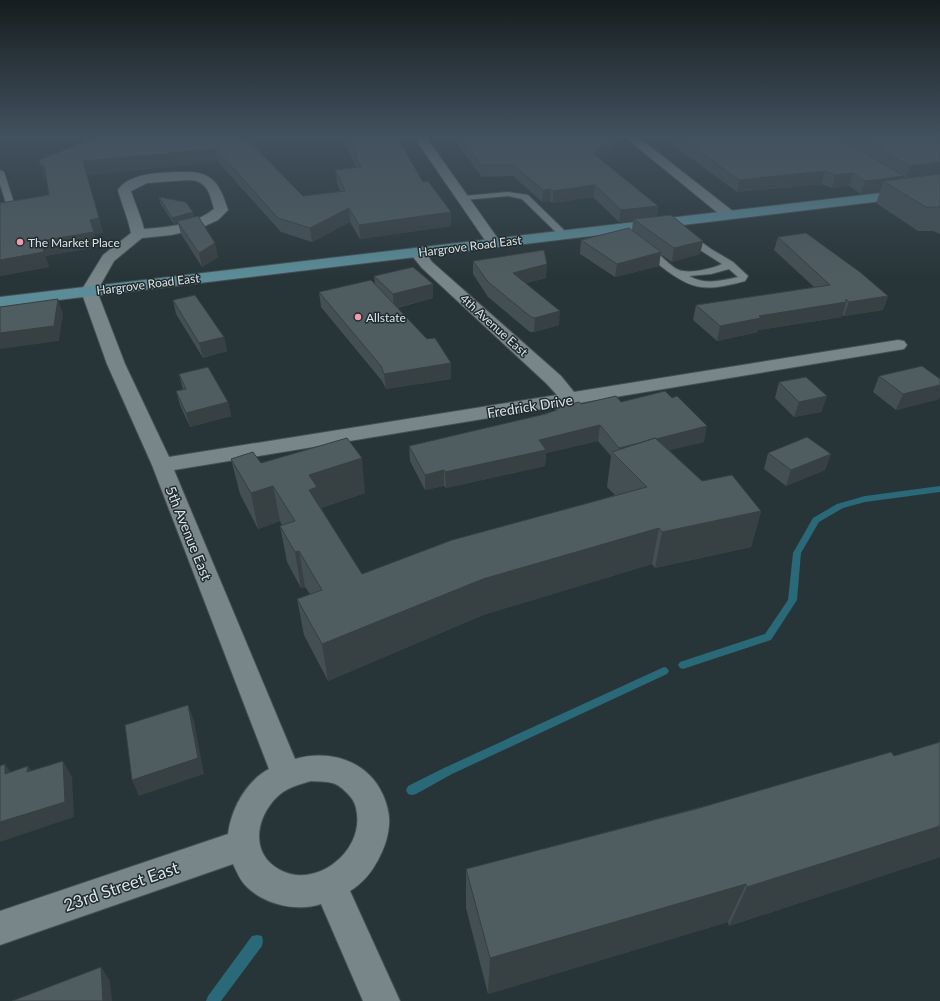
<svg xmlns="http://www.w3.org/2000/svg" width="940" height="1001" font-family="Lato,sans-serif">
  <rect width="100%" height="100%" fill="#283538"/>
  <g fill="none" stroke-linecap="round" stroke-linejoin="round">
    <path fill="#296978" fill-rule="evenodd" d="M 940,486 L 940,492 L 865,502 L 843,508 L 819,522 L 801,553 L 797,600 L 771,640 L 683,669 L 680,668 L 678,665 L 680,662 L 765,634 L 788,600 L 793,553 L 813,518 L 837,504 L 865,496 Z
      M 664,667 L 667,668 L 669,671 L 667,674 L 452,774 L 416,794 L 412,795 L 408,794 L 406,790 L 408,786 L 444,768 Z
      M 257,935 L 262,936 L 263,941 L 262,946 L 221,1001 L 206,1001 L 208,996 L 252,936 Z"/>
    <g stroke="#465053" stroke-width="2">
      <path id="lane" d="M 0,170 L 4,172 L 14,203 L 9,210 L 0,213 L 0,207 L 6,203 L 0,184 Z
        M 508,192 L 528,195 L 567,233 L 568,235 L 567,237 L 561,237 L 522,199 L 508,196 L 464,200 L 460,198 L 464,196 Z
        M 686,231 L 711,249 L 733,262 L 748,276 L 745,281 C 707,291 694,292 662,267 C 655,261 646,256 640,249 L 642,247 C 653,244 668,266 679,270 C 689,274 712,269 722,264 L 697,248 L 682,234 ZM 729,269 L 738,277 C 720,281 705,285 689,276 L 711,274 Z"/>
    </g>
    <g stroke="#465053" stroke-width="2">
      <path id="street" d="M 414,137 L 426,137 L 501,243 L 499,246 L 494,247 L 489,246 Z
        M 625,137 L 638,137 L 734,212 L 736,215 L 734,218 L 724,218 Z
        M 190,172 C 215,173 221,188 228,210 L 218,220 L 198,229 L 171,235 L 142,238 L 114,261 L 97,291 L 125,364 L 169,457 L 557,395 L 547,384 L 422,268 L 409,252 L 411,249 C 422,246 426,254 432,262 L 561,376 L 574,392 L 898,340 L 904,341 L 907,345 L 904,349 L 898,350 L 579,403 L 571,406 L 567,405 L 174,470 L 295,759 C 330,749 368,761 383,795 C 387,804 390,816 389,825 C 388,838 384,849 378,860 C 371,873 363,883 350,891 L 400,1001 L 363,1001 L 321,904 C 298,912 266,905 248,888 C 240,881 237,872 233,864 L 0,945 L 0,911 L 228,834 C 231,809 246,781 269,769 L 152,465 L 107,364 L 81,291 L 103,255 L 131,233 C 128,218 122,205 118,190 C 130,171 170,172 190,172 ZM 188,180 C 207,180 210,193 214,209 C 194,225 169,227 144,229 C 141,216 135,204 131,191 L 147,183 ZM 311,781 C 318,782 326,781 332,783 C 338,784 343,789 347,793 C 354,800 356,805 357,814 C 362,853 315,889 280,870 C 247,853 257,811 283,792 C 292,786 301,784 311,781 Z"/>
    </g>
    <g stroke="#465053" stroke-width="2">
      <path id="secondary" d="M 940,186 L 940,194 L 0,307 L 0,297 Z"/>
    </g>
    <use href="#lane" fill="#78868a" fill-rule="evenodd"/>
    <use href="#street" fill="#78868a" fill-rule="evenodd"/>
    <use href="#secondary" fill="#5b8c97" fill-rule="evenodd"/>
  </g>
  <path fill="#444f53" d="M 342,137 L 397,137 L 423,182 L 451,212 L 451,226 L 360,239 L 350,222 L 312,242 L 281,232 L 218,162 L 87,175 L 103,233 L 94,234 L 98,247 L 45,256 L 49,267 L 0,276 L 0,203 L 49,195 L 47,179 L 44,179 L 40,165 L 260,145 L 261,154 L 303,196 L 340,191 L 337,183 L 335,170 L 356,167 Z
    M 452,137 L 608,137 L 613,154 L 602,155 L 599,158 L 658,206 L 657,217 L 703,241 L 700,254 L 672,262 L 660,254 L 659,266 L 615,277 L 580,254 L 581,240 L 632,230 L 633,221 L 619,222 L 593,197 L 553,203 L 550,201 L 542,202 L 513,176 L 482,177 Z
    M 662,137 L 940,137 L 939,174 L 940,175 L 940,234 L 933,231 L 918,231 L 876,203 L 880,192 L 861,194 L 849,186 L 832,188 L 822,184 L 737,192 Z
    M 159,197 L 193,212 L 194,217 L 218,257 L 202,267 L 181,234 L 178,223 L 174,224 L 160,203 Z
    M 778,237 L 888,296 L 883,310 L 844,316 L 842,315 L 842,317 L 758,330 L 758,332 L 717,341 L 693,320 L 696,305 L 814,287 L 774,250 Z
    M 473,261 L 546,278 L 526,283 L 559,325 L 534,332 L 530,332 L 488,297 L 473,274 Z
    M 374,276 L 433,298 L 397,308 L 427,339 L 451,363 L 451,379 L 386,389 L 382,381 L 321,307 L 319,292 L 375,285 Z
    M 173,300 L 224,337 L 227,351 L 203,358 L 176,314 Z
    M 179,374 L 228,402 L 231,416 L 190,427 L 180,405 L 176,391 L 183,390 Z
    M 879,376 L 939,399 L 896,410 L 873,392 Z
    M 779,382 L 827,396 L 821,412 L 794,417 L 775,398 Z
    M 621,402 L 704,442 L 669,450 L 702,481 L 761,511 L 751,547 L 655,568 L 652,564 L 483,615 L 328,681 L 304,635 L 297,599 L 310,594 L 305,587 L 301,588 L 287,562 L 280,526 L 282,525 L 280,521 L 258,529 L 240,494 L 231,459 L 261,463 L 365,493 L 321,508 L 362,574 L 615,495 L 607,487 L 611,456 L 598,441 L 546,453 L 545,466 L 446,488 L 444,486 L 425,490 L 410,461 L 409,446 L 545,414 L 555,411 L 555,408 L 581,404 Z
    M 768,453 L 831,454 L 825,470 L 786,486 L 764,469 Z
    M 940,742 L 940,857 L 729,926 L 728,922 L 488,994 L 466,908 L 466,869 L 894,756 Z"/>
  <path fill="#374043" d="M 614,142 L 613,154 L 602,155 L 593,165 L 594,154 L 603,144 Z
    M 253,145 L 260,145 L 262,158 Z
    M 216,149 L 218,162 L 87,175 L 103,233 L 94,234 L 98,247 L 45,256 L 49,267 L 0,276 L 0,260 L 40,241 L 83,161 Z
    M 940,162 L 940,174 L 906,178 L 910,166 Z
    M 40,165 L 44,165 L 49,178 L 44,179 Z
    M 825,171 L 822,184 L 737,192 L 739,180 Z
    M 853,173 L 849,186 L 832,188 L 835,175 Z
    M 904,176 L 900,189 L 883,181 L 880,192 L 861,194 L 865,181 Z
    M 595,185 L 593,197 L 553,203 L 553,191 Z
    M 551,189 L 550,201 L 542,202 L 543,190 Z
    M 658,206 L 657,218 L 633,219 L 633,221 L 619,222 L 621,210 Z
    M 349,208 L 350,222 L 312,242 L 310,228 Z
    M 193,212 L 194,219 L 177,221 L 178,223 L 174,224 L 172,218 Z
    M 451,212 L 451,226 L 360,239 L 359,225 Z
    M 703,241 L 700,254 L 672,262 L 674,248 Z
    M 215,243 L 218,257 L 202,267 L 199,253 Z
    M 661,252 L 659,266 L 615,277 L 617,264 Z
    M 547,264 L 546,278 L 513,287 L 513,273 Z
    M 433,284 L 433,298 L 394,308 L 393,294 Z
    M 888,296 L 883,310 L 844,316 L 849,302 Z
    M 58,299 L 63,314 L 59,341 L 0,349 L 0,333 Z
    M 846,302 L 842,317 L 758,330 L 758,332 L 717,341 L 720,326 L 759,316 Z
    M 560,311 L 559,325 L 534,332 L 535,318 Z
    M 224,337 L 227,351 L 203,358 L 199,343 Z
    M 451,363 L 451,379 L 386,389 L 384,374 Z
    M 940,385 L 940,397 L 939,399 L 896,410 L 903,394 Z
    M 827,396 L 821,412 L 794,417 L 799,402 Z
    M 228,402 L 231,416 L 190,427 L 186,413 Z
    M 600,425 L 598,441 L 546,453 L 545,466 L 446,488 L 445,472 L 539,440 Z
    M 707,426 L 704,442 L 622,462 L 618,458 L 619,448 Z
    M 831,454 L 825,470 L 786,486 L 791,470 Z
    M 362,458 L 365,493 L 320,508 L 309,490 L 309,475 Z
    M 444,470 L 444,486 L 425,490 L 425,475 Z
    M 273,486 L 280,521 L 258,529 L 251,493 Z
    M 761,511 L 751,547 L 655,568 L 662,532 Z
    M 659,528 L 652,564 L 483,615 L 328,681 L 322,644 L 483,579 Z
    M 299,551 L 305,587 L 301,588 L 295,552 Z
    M 188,705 L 194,721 L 204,774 L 139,796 L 132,780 Z
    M 63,761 L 72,777 L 74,817 L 0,842 L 0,822 Z
    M 5,764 L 16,780 L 5,774 Z
    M 28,766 L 38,782 L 27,772 Z
    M 940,826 L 940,857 L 729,926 L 747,887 Z
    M 746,884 L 728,922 L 488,994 L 490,958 Z
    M 101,967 L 110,981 L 112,1001 L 103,1001 Z"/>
  <path fill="#4f5c60" stroke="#374043" d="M 97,137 L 239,137 L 260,145 L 253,145 L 303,196 L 345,191 L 335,170 L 361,167 L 347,137 L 397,137 L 423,182 L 428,181 L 451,212 L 359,225 L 349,208 L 310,228 L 278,218 L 216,149 L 83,161 L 99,218 L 90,220 L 94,232 L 40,241 L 44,252 L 0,260 L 0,203 L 49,195 L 44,165 L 40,165 L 39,160 Z
    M 460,137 L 608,137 L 614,142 L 603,144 L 594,154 L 658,206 L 621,210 L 595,185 L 553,191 L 551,189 L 543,190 L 513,165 L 482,165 Z
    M 680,137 L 837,137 L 904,176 L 865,181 L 853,173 L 835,175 L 825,171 L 739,180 Z
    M 859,137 L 940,137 L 940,162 L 910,166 Z
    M 939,174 L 940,175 L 940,207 L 926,207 L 883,181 Z
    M 159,197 L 186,202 L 193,212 L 172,218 Z
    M 671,215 L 703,241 L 674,248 L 633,219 Z
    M 198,216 L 215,243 L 199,253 L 177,221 Z
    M 629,228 L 661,252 L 617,264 L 581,240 Z
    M 806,233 L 860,272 L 888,296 L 849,302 L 846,299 L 846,302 L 759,316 L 761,318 L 720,326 L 696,305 L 830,285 L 778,237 Z
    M 544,250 L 547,264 L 513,273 L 560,311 L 535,318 L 531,317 L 488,282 L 473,261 Z
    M 413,267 L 433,284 L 393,294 L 374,276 Z
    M 371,280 L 427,339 L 435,338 L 451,363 L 384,374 L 381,366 L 319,292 Z
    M 195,295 L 224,337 L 199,343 L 173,300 Z
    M 58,299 L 54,326 L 0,333 L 0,307 Z
    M 922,366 L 940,379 L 940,385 L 903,394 L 879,376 Z
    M 208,367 L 228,402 L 186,413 L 176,391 L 186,389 L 179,374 Z
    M 806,377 L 827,396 L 799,402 L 779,382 Z
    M 665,391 L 672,398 L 677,396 L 707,426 L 656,439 L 655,438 L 643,442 L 619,448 L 600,425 L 539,440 L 546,450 L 445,472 L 444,470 L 425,475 L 409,446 L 545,414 L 557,410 L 555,408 L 579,402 L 581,404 L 616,396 L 621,402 Z
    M 807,437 L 831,454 L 791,470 L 768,453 Z
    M 347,438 L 362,458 L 309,475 L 317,487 L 309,490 L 362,574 L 452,540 L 647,487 L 612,452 L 655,438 L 702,481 L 732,475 L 761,511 L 662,532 L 659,528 L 483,579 L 322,644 L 297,599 L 322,590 L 299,551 L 295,552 L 280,526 L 295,521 L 273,486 L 251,493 L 231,459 L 253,452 L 261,463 Z
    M 188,705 L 198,758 L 132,780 L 125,725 Z
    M 940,742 L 940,826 L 747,887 L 746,884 L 490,958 L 466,869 L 696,809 L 891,752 L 894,756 Z
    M 63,761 L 65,802 L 0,822 L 0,766 L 5,764 L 5,774 L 28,766 L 27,772 Z
    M 101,967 L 103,1001 L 12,1001 Z"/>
  <linearGradient id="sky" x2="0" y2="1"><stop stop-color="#161d1f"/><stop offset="0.49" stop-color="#42515e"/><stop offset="1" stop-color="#42515e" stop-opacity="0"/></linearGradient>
  <rect width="940" height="277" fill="url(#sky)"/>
  <g fill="#f29aac" stroke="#1f2b2e" stroke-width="1.5">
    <circle cx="20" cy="242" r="4"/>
    <circle cx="358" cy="317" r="4"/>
  </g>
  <g text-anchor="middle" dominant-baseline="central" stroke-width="3" stroke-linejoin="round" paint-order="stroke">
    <g font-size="12" fill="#dde4e6" stroke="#1f2b2e" text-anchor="start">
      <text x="28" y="242">The Market Place</text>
      <text x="366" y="317">Allstate</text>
    </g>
    <g font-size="12" fill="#dde4e6" stroke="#1f2b2e">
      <text transform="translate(470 246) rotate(-7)">Hargrove Road East</text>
      <text transform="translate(148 284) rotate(-7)">Hargrove Road East</text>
      <text transform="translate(494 325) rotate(42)">4th Avenue East</text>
    </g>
    <g font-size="14" fill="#dde4e6" stroke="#1f2b2e">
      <text transform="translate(530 406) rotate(-9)">Fredrick Drive</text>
      <text transform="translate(189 533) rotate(68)">5th Avenue East</text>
    </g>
    <g font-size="17" fill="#dde4e6" stroke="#1f2b2e">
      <text transform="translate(121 886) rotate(-19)">23rd Street East</text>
    </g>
  </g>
</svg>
